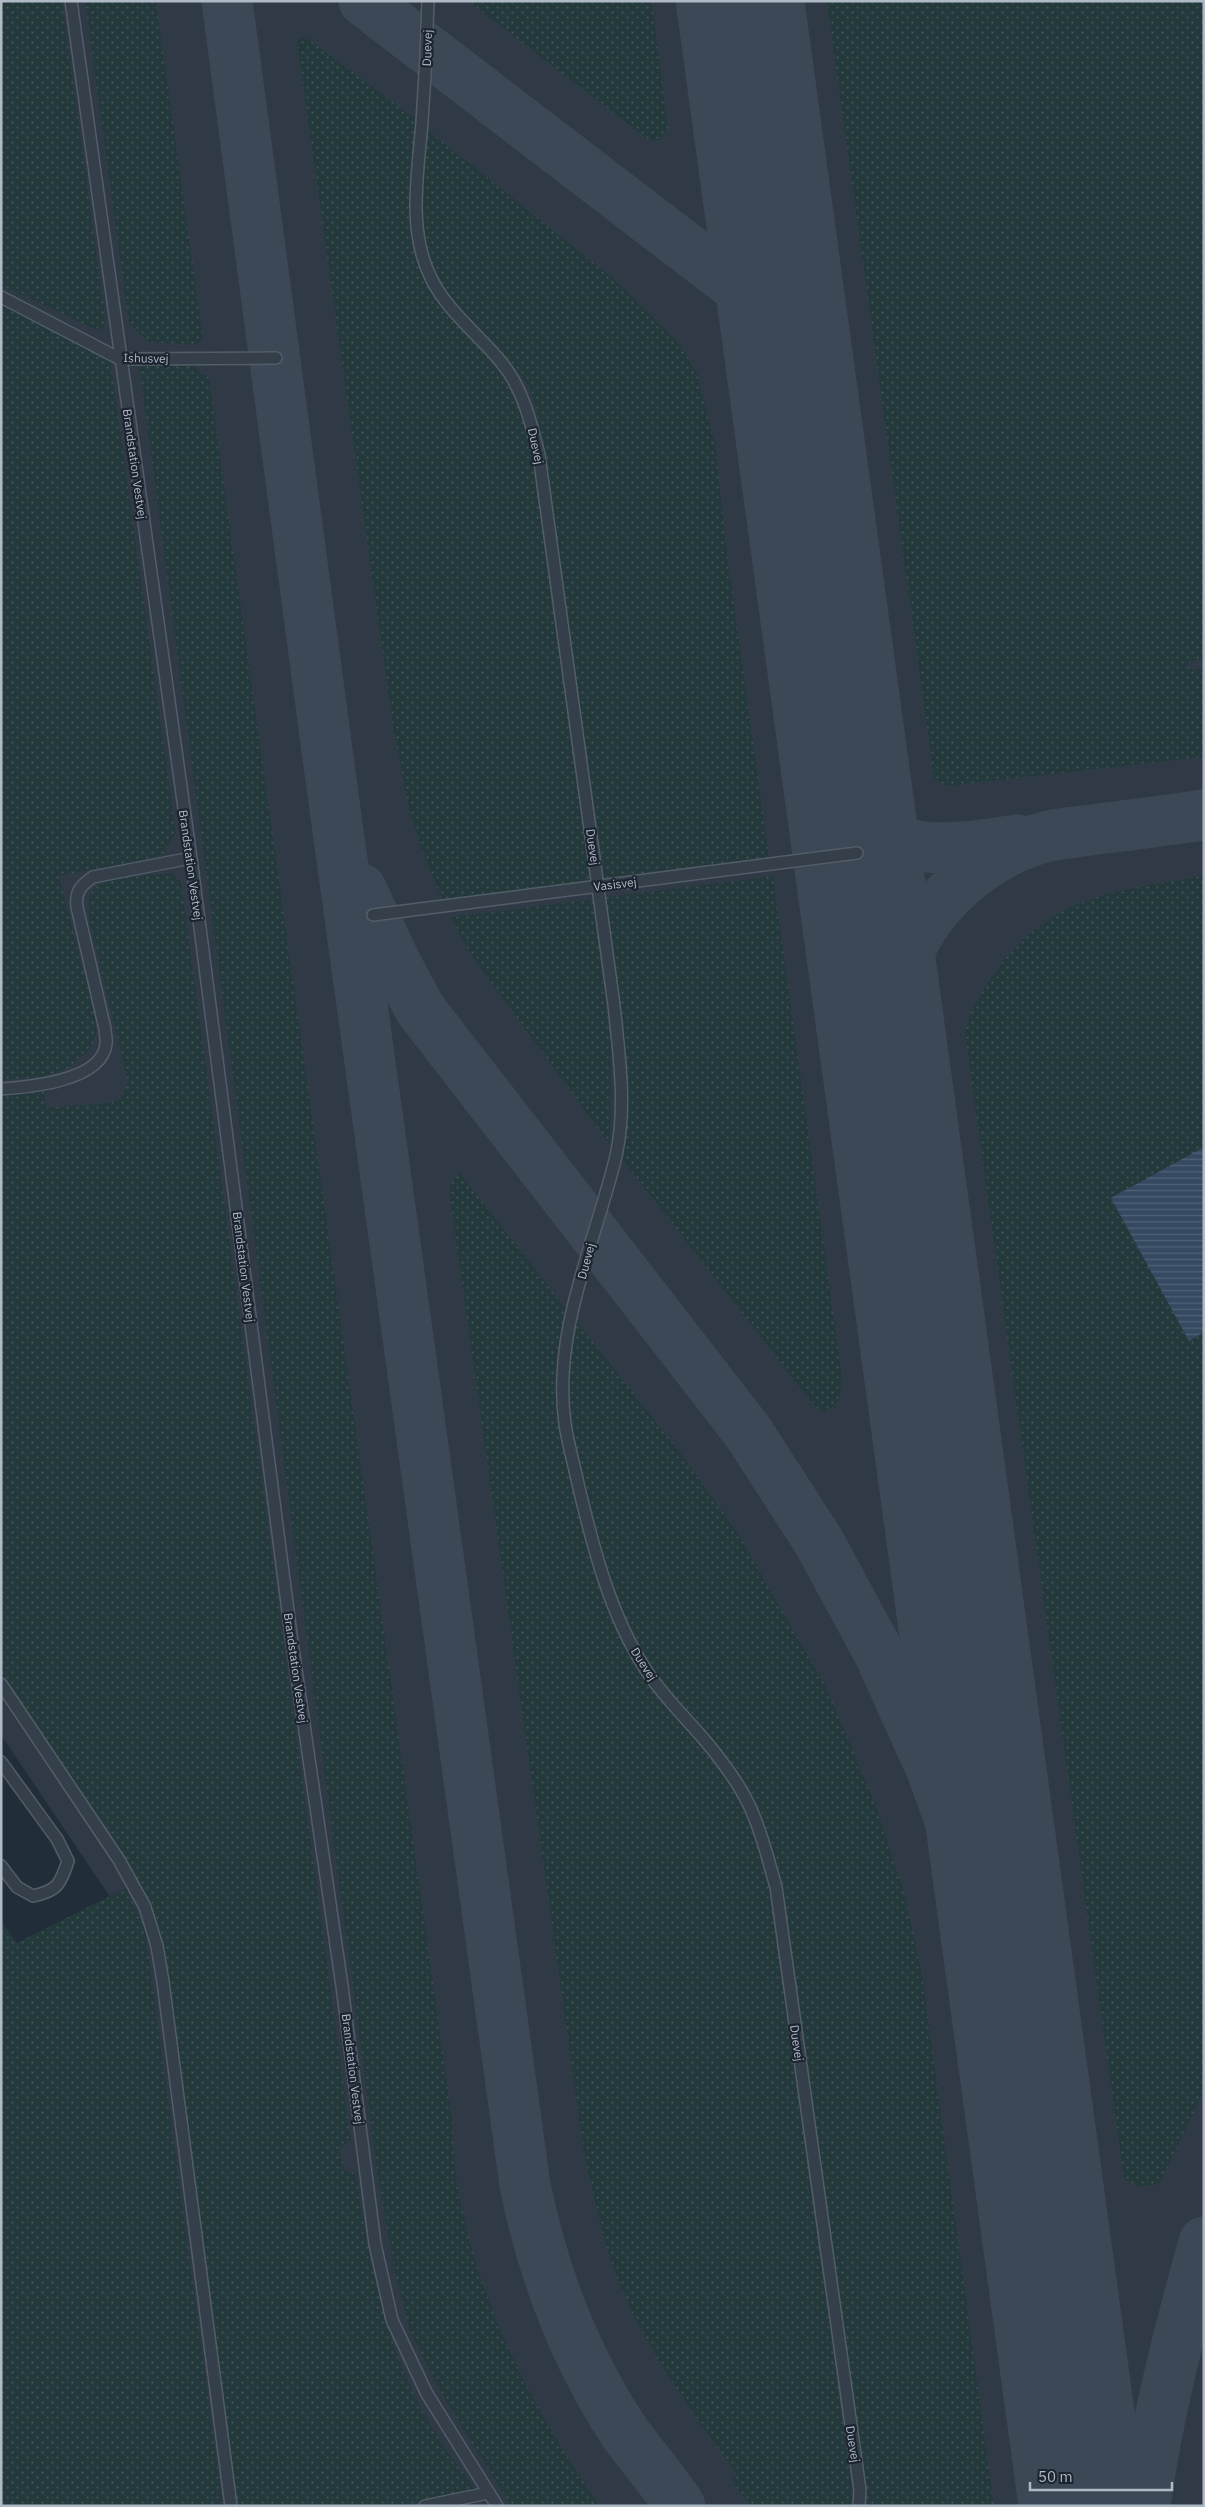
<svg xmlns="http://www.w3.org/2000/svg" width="1205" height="2507" font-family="'IBM Plex Sans',sans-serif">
  <defs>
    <pattern id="green-dots" width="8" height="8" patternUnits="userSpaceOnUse" patternTransform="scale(1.25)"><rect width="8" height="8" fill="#24393b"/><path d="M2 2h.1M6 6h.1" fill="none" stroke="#415456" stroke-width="1.8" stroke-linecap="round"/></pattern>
    <pattern id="water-rules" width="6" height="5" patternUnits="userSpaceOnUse" patternTransform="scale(1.25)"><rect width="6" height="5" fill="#354a61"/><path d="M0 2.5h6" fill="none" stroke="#506276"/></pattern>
  </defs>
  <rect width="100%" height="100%" fill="#222d3a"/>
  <path fill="#303a47" d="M 1,1 L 1204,1 L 1204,2506 L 223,2506 L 133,1931 L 1,1735 Z"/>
  <path fill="url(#green-dots)" d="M 1,1 L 62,1 L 105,316 L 105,327 L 98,331 L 1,285 Z
    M 85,1 L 156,1 L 203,338 L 196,345 L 149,342 L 129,324 Z
    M 468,1 L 652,1 L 668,129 L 662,138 L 654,141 L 645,137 Z
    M 827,1 L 1204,1 L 1204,659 L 1188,661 L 1189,670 L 1204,668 L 1204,757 L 945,786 L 934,778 Z
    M 301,38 L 308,39 L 417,120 C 413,161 404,205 413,246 C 425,300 468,324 497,366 C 515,391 525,421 533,450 L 592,891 L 447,909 L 426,861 L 409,809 L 393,726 L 297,41 Z
    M 427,129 L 614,279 L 679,343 L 697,373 L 716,449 L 725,539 L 770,865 L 606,887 L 542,438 C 538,420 535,395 524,380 C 493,338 437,305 424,251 C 416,219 424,163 427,129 Z
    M 1,304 L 110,357 L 176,833 L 162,856 L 59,876 L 94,1012 L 97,1031 L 91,1048 L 69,1068 L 44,1077 L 1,1080 Z
    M 139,363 L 191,364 L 209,378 L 452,2119 C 453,2138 453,2157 456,2176 C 475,2297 530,2406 600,2506 L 511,2506 L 440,2391 L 410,2331 L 395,2273 L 378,2178 Z
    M 171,873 L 181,881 L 351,2140 L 339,2149 L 345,2170 L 356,2173 C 369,2262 386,2353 434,2431 C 447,2451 462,2471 476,2490 L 398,2506 L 237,2506 L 162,1959 L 161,1937 L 143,1891 L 106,1826 L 1,1677 L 1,1094 L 44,1092 L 46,1108 L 105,1103 L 121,1099 L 128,1082 L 89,919 C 89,909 86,897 94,888 C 104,877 155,875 171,873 Z
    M 773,876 L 842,1377 C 842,1393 841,1405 824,1412 L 817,1408 L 806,1395 L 622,1159 L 626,1101 L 626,1059 L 605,897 Z
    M 1204,876 L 1204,2091 L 1160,2183 C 1145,2188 1137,2188 1124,2179 L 965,1033 C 968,1014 980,994 991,978 C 1048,895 1113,891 1204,876 Z
    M 593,899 L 611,1043 L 610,1145 L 469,952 L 451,917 Z
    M 459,1172 L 567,1310 C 557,1339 554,1373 556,1403 C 559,1429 567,1456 573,1481 C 588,1544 605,1625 644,1679 C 667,1710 698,1735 720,1768 C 745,1805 759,1846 771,1889 L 854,2506 L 751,2506 L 731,2480 L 737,2475 C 693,2411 642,2347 615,2272 C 600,2231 592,2189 583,2146 L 450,1197 L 450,1185 Z
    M 575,1319 L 680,1452 L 737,1532 L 826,1687 L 877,1808 L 904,1892 L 922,1974 L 994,2506 L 865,2506 L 858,2434 L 781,1885 C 774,1862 769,1835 758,1813 C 726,1750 669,1703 634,1642 C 622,1619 615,1592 607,1567 C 578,1480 562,1411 575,1319 Z
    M 126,1888 L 145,1928 L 223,2506 L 1,2506 L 1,1921 L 17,1943 Z"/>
  <path fill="url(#water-rules)" d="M 1204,1147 L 1204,1332 L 1189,1341 L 1111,1198 Z"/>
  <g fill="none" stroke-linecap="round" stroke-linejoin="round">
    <path stroke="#3c4856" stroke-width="51" d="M 227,1 L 331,780 L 525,2185 C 543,2273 575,2358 625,2433 C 643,2458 663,2480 680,2506
      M 364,1 L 736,286 L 758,311 L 770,328 L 791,376
      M 848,786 C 851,794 855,803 860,810 C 895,863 964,847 1017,840
      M 361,889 L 395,962 L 420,1009 L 748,1432 L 819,1542 L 880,1655 L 931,1768 L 963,1856 L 1026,2086
      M 885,1058 C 888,1024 892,990 906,958 C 931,899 987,851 1049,836 C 1065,832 1082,832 1098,829 C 1133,825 1169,820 1204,815
      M 1145,2506 C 1157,2416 1180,2329 1204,2242"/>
    <path stroke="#3c4856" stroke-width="128" d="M 740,1 L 1083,2506"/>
    <g stroke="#535d68" stroke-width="14">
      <path id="service" d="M 71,1 L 191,858 L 292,1642 L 342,1986 L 375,2244 L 392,2320 L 427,2394 L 497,2506
        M 428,1 C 427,42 425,82 422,122 C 418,174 407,230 431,278 C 447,311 478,334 501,362 C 523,388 531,423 539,455 L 614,1005 C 619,1054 627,1107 616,1156 C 595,1243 552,1332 565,1424 C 568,1444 574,1464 578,1484 C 593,1547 610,1615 646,1670 C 666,1701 694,1725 716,1754 C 730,1772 745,1793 753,1814 C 763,1837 769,1863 776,1887 L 860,2490 L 859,2506
        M 1,297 L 120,359 L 276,358
        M 373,915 L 857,853
        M 1,1089 C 29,1087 102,1081 106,1044 C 107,1039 105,1034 105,1029 L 77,907 C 75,892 81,885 93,877 L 191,858
        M 1,1684 L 119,1860 L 145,1907 L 157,1946 L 163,1982 L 231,2506
        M 1,1762 L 57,1839 L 68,1861 C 60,1885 57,1891 33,1896 L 17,1887 L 1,1866
        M 425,2506 L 488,2493"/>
    </g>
    <use href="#service" stroke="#353f4a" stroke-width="11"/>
  </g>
  <g text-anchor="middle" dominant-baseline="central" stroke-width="4.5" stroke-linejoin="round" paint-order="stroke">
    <g font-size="12" fill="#b0bac6" stroke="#1b242f">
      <text transform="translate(427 48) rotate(-88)">Duevej</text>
      <text transform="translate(146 358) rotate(1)">Ishusvej</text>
      <text transform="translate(536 446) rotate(78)">Duevej</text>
      <text transform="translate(135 464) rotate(82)">Brandstation Vestvej</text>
      <text transform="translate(593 847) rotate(82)">Duevej</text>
      <text transform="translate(191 865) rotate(82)">Brandstation Vestvej</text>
      <text transform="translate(615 884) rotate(-7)">Vasisvej</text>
      <text transform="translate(586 1261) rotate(-75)">Duevej</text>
      <text transform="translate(244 1267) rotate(83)">Brandstation Vestvej</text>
      <text transform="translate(644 1664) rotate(57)">Duevej</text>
      <text transform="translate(296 1668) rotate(82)">Brandstation Vestvej</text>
      <text transform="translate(797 2043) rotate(82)">Duevej</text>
      <text transform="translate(353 2069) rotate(83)">Brandstation Vestvej</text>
      <text transform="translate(853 2444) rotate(81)">Duevej</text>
    </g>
  </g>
  <rect width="1205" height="2507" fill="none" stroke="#b0bac6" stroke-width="5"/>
  <path d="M1030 2482v8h142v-8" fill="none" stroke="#b0bac6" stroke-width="2.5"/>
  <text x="1038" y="2482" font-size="15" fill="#b0bac6" stroke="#1b242f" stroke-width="4" paint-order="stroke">50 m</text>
</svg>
